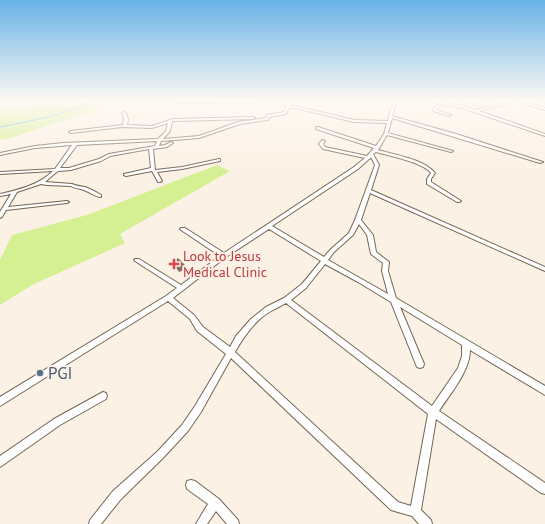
<svg xmlns="http://www.w3.org/2000/svg" width="545" height="524" font-family="'PT Sans',sans-serif">
  <rect width="100%" height="100%" fill="#fcf1e5"/>
  <path fill="#d5ef93" d="M 54,101 L 134,101 L 101,106 L 90,113 L 71,118 L 11,138 L 0,140 L 0,111 L 49,103 Z
    M 217,165 L 230,171 L 120,234 L 125,243 L 32,285 L 0,305 L 0,260 L 12,235 L 87,215 Z"/>
  <g fill="none" stroke-linecap="round" stroke-linejoin="round">
    <path stroke="#49afe6" stroke-width="1" d="M 0,127 C 32,121 63,115 92,101"/>
  </g>
  <path fill="#876e66" d="M 178,258 L 188,268 L 179,272 L 177,269 L 175,270 L 168,264 Z"/>
  <g fill="none" stroke-linecap="round" stroke-linejoin="round">
    <g stroke="#756553" stroke-width="2">
      <path id="minor" d="M 177,101 L 265,101 L 263,102 L 176,103 Z
        M 285,101 L 287,101 L 289,106 L 295,106 L 354,120 L 388,121 C 389,114 391,107 395,101 L 397,101 L 392,116 L 456,134 L 543,162 L 540,163 L 392,118 L 388,133 L 453,151 L 451,152 L 387,135 L 378,150 C 395,155 424,159 435,173 L 431,179 L 431,182 L 461,201 L 459,202 L 457,202 L 427,184 L 427,179 L 431,173 C 422,162 390,156 376,152 L 373,154 L 379,165 L 371,190 L 545,267 L 545,271 L 370,193 L 361,220 L 373,235 L 376,252 L 389,262 L 388,271 L 396,298 L 545,386 L 545,395 L 470,350 C 470,371 450,394 439,411 L 545,483 L 545,494 L 541,493 L 436,419 L 421,510 L 431,520 L 432,524 L 419,524 L 412,516 L 391,510 L 231,358 L 201,412 L 188,431 L 163,458 L 121,499 L 101,524 L 89,524 L 90,520 L 113,491 L 157,452 L 182,425 L 195,406 L 226,354 L 197,331 L 190,319 L 168,301 L 0,406 L 0,397 L 166,296 L 177,288 L 135,261 L 134,260 L 135,259 L 139,259 L 181,285 L 220,256 L 181,230 L 180,229 L 181,228 L 185,228 L 224,253 L 354,167 L 365,158 L 323,149 L 319,144 L 322,140 L 325,141 L 323,144 L 325,147 L 367,156 L 374,148 L 316,129 L 316,127 L 318,127 L 376,146 L 384,134 L 387,123 L 354,122 L 295,108 L 289,108 L 286,114 L 269,117 L 268,120 L 267,120 L 240,124 L 199,138 L 161,141 L 159,146 L 165,145 L 171,142 L 173,143 L 167,147 L 153,149 L 155,170 L 182,167 L 219,159 L 220,159 L 220,161 L 182,169 L 157,172 L 162,181 L 160,182 L 158,182 L 152,171 L 126,176 L 124,175 L 124,174 L 151,168 L 149,149 L 110,156 L 101,161 L 71,170 L 58,171 L 53,175 L 45,182 L 72,184 C 76,186 80,186 85,187 C 91,189 96,192 101,195 L 101,197 C 95,197 90,192 84,190 C 80,188 75,189 71,186 L 47,185 L 41,184 L 17,192 L 8,207 L 67,201 L 69,202 L 67,203 L 6,210 L 2,217 L 0,218 L 0,212 L 11,194 L 0,196 L 0,194 C 18,190 39,185 53,171 L 0,174 L 0,172 L 55,169 L 72,145 L 35,148 L 0,155 L 0,153 L 35,146 L 63,143 L 158,139 L 166,131 L 168,123 L 152,128 L 122,127 L 71,133 L 69,132 L 71,131 L 123,125 L 124,119 L 122,113 L 124,112 L 126,113 L 128,119 L 127,125 L 152,126 L 173,119 L 253,117 L 255,118 L 253,119 L 173,121 L 172,122 L 170,131 L 163,139 L 199,136 L 238,122 L 266,118 L 267,115 L 284,112 L 286,107 ZM 157,141 L 155,146 L 109,154 L 99,159 L 69,168 L 60,168 L 77,145 ZM 371,157 L 375,165 L 355,220 L 349,233 L 330,250 L 324,257 L 272,226 L 358,169 L 369,159 L 370,159 ZM 359,224 L 367,235 L 371,254 L 383,263 L 382,271 L 388,294 L 328,260 L 334,252 L 353,235 ZM 269,229 L 321,261 L 302,284 L 284,298 L 266,307 L 251,319 L 236,336 L 230,347 L 203,327 L 194,315 L 173,298 L 226,257 ZM 325,264 L 358,282 L 391,302 L 417,367 L 420,368 L 423,367 L 424,364 L 400,307 L 462,345 L 462,356 L 458,368 L 432,406 L 291,300 L 306,288 ZM 286,303 L 428,414 L 411,506 L 398,502 L 235,352 C 244,336 255,320 271,311 C 276,308 281,306 286,303 Z
        M 428,101 C 433,100 439,103 443,101 L 444,103 L 463,106 L 475,110 L 510,101 L 513,101 L 513,102 L 479,111 L 545,134 L 545,136 L 462,108 L 442,104 L 436,110 L 451,115 L 449,116 L 433,111 L 433,109 L 439,104 Z
        M 463,101 L 467,101 L 486,106 L 484,107 Z
        M 515,101 L 519,101 L 545,108 L 545,110 Z
        M 539,101 L 545,101 L 545,103 L 540,102 Z
        M 103,392 L 106,393 L 107,396 L 106,399 L 60,425 L 3,465 L 0,467 L 0,456 L 54,419 Z
        M 191,480 L 195,481 L 219,499 L 238,520 L 239,524 L 227,524 L 216,511 L 207,524 L 196,524 L 208,504 L 187,489 L 186,485 L 187,481 Z"/>
    </g>
    <use href="#minor" fill="#fff" fill-rule="evenodd"/>
  </g>
  <linearGradient id="sky" x2="0" y2="1"><stop stop-color="#68b2e7"/><stop offset="0.58" stop-color="#fef9f3"/><stop offset="1" stop-color="#fef9f3" stop-opacity="0"/></linearGradient>
  <rect width="545" height="174" fill="url(#sky)"/>
  <path fill="#e0444e" stroke="#fcf1e5" stroke-width="1.5" d="M172 258h4v4h4v4h-4v4h-4v-4h-4v-4h4z"/>
  <circle fill="#5c6f8a" stroke="#fcf1e5" stroke-width="1.5" cx="40" cy="373" r="4"/>
  <g text-anchor="middle" dominant-baseline="central" stroke-width="4" stroke-linejoin="round" paint-order="stroke">
    <g font-size="14" fill="#be3a42" stroke="#fcf1e5" text-anchor="start">
      <text x="183" y="256">Look to Jesus<tspan x="183" dy="16">Medical Clinic</tspan></text>
    </g>
    <g font-size="17" fill="#4e5e75" stroke="#fcf1e5" text-anchor="start">
      <text x="48" y="373">PGI</text>
    </g>
  </g>
</svg>
